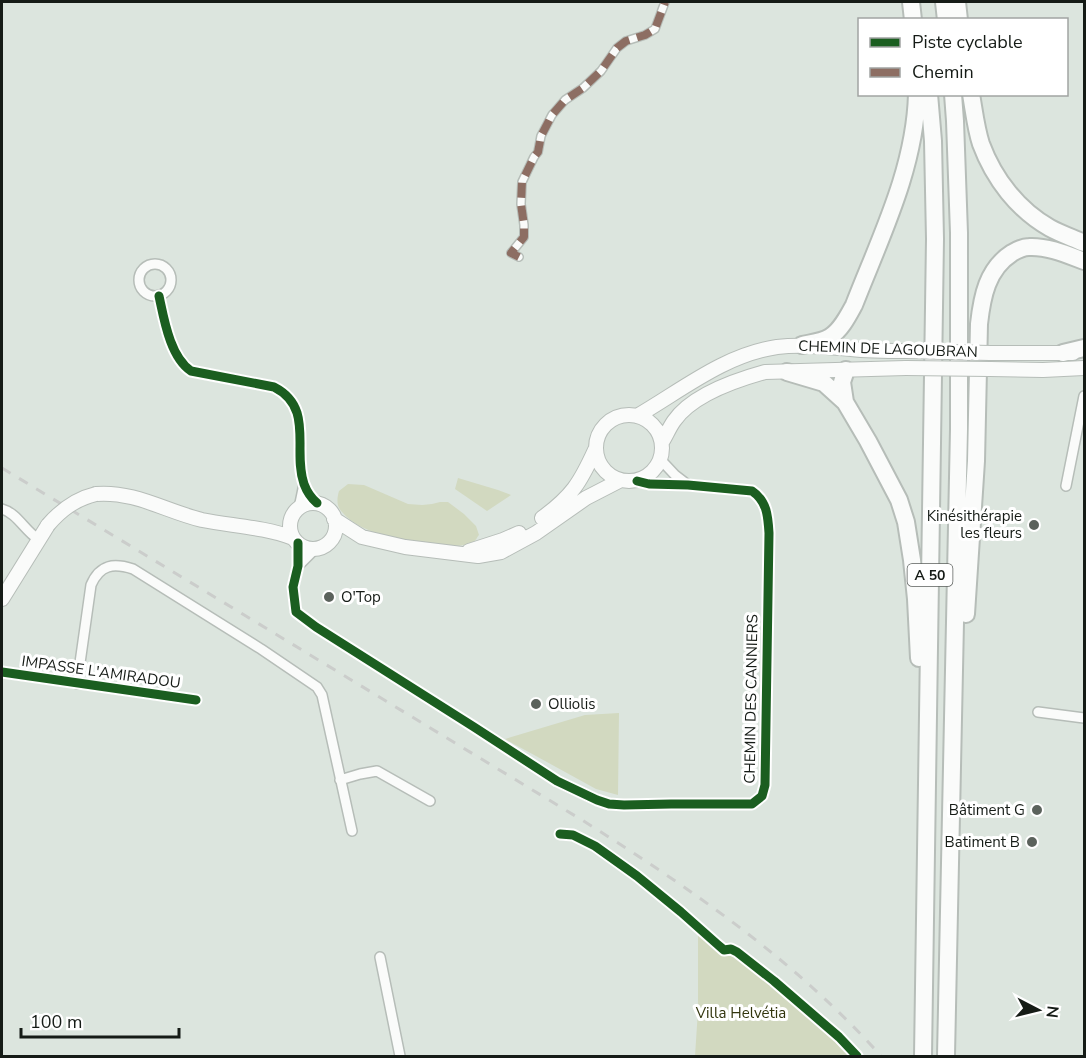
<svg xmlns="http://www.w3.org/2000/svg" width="1086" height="1058" font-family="'Nunito Sans',sans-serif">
  <rect width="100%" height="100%" fill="#dce5de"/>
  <path fill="#d2d9c0" d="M 458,478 L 498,490 L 511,495 L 487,511 L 455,489 Z
    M 348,484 L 364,485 L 408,504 L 422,505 L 432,504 L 440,502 L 448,502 L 464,514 L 476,526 L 479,535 C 477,537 476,541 473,542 C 460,552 398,540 382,535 C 368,531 351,523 342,512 C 336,506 337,498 339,491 Z
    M 619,713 L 618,795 L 596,789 L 505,739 L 585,715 Z
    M 698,934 L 723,954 L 734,952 L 814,1018 L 853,1056 L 695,1056 L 698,1010 Z"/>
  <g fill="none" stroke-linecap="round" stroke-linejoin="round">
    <g stroke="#b6bdb8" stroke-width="10">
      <path id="pedestrian" d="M 519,257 L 511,253 L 524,237 L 524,225 L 521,204 L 522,182 L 534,157 L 538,152 L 541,136 L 552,115 L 565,100 L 583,88 L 601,71 L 617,48 L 626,41 L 645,35 L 655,29 L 665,2"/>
    </g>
    <g stroke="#b6bdb8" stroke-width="12">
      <path id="minor" d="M139 280a16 16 0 1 1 32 0a16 16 0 1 1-32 0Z
        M 159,296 C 164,319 170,357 191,371 L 274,387 C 315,408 292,450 304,484 C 307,492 311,498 317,503
        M 660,459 L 675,475 L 688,485
        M 1066,486 L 1084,396
        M 299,508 L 304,484
        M 2,509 C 17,513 25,531 38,539
        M 298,543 L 298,566 L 293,587 L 296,612 L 316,627 L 474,727 L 557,781 L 597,800 L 609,804 L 624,805 L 671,804 L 752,804 L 762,796 L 765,785 L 769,533 C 768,516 767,501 752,491 L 688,485 L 649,484 L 637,481
        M 298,566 L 316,548
        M 2,672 L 196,700
        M 77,684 L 91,585 C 100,564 114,563 133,569 L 261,649 L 317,687 L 322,695 L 352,831
        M 1038,712 L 1084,718
        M 340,780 L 360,774 L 377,771 L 430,801
        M 560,834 L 573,835 L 595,846 L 637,876 L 681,912 L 717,944 L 724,950 L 731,949 L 737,952 L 774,981 L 839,1037 L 857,1056
        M 380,957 L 400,1056"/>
    </g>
    <g stroke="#b6bdb8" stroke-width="16">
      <path id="secondary" d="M 990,353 L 1073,353
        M 990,369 L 1043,370 L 1084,368
        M596 448a33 33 0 1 1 66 0a33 33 0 1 1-66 0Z
        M 637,416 C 682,390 724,355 777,347 C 802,344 826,347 851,349 C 869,351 888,351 906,351
        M 662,442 C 666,436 669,428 674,421 C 692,395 736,380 765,372 L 906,368
        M 96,494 C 135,491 165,511 202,520 C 233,526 264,527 293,538
        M290 526a23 23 0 1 1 46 0a23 23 0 1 1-46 0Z
        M 542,518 C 572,496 580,483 595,450
        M 334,519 L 362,537 L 405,547 L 478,556 L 501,552 L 512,546 L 536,533 L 586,498 L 619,481
        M 469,551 L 503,540 L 519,533
        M 2,599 L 48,525"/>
    </g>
    <g stroke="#b6bdb8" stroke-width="20">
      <path id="motorway" d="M 911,2 L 913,20
        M 944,2 L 946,20
        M 957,2 L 959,20
        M 971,94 C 974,111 976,129 981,144 C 994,179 1018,210 1050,228 C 1061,234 1073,238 1084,243
        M 802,345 C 811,343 822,342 830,337 C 841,330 848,316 854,305 C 880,238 915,169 917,94
        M 1063,353 L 1084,348
        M 787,372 L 824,383 L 845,402 L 868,441 L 899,500 L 906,522 L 912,560 L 916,599 L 919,658
        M 845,402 L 842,382 L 846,370
        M 966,614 L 976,461 L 979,324 C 982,297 987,269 1012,253 C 1017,250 1024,247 1029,247 C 1048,246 1068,255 1084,261
        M 923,1056 L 935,239 L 933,141 L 929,94
        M 946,1056 L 959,429 L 959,233 L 955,121 L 953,94"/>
    </g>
    <use href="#pedestrian" stroke="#fafbfa" stroke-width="7"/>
    <use href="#minor" stroke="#fafbfa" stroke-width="9"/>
    <use href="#secondary" stroke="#fafbfa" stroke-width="14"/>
    <use href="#motorway" stroke="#fafbfa" stroke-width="16"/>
    <path stroke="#cbcdcb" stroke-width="3" stroke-dasharray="10 10" stroke-linecap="butt" d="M 2,468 L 582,820 C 690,888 796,961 881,1056"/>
    <g stroke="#b6bdb8" stroke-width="16" stroke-linecap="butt">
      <path id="secondary-bridge" d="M 906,351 L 990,353
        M 906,368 L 990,369
        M 48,525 C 61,510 75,499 96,494"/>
    </g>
    <use href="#secondary-bridge" stroke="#fafbfa" stroke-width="14"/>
    <path stroke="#8d6e63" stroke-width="8" stroke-dasharray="15 8" stroke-linecap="butt" d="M 519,257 L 511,253 L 524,237 L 524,225 L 521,204 L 522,182 L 534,157 L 538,152 L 541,136 L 552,115 L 565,100 L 583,88 L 601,71 L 617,48 L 626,41 L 645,35 L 655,29 L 665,2"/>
    <g stroke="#fff" stroke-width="13">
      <path id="cycleway" d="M 159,296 C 164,319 170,357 191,371 L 274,387 C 315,408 292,450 304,484 C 307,492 311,498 317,503
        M 298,543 L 298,566 L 293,587 L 296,612 L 316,627 L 474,727 L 557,781 L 597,800 L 609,804 L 624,805 L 671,804 L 752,804 L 762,796 L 765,785 L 769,533 C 768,516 767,501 752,491 L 688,485 L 649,484 L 637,481
        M 2,672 L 196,700
        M 560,834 L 573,835 L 595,846 L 637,876 L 681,912 L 717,944 L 724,950 L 731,949 L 737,952 L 774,981 L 839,1037 L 857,1056"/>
    </g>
    <use href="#cycleway" stroke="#1b5e20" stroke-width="9"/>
  </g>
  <g fill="#5b625c" stroke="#fff" stroke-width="2">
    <circle cx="1034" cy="525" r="6"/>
    <circle cx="329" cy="597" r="6"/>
    <circle cx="536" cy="704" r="6"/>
    <circle cx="1037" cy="810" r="6"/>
    <circle cx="1032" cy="842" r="6"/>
  </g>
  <g text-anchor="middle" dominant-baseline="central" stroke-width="6" stroke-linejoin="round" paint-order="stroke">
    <rect fill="#fff" stroke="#5b5f5c" stroke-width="1.5" x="907.5" y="564" width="45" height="22" rx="4.5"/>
    <g font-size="14" font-weight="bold" fill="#151b16">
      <text x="930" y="575">A 50</text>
    </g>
    <g font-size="15" fill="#151b16" stroke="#fff">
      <text transform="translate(888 349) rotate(2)">CHEMIN DE LAGOUBRAN</text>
      <text transform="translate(101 672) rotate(8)">IMPASSE L'AMIRADOU</text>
      <text transform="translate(751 699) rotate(-89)">CHEMIN DES CANNIERS</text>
    </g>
    <g font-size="15" fill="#151b16" stroke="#fff" text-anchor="end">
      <text x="1022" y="516">Kinésithérapie<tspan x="1022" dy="17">les fleurs</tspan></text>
      <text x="341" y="597" text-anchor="start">O'Top</text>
      <text x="548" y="704" text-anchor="start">Olliolis</text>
      <text x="1025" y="810">Bâtiment G</text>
      <text x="1020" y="842">Batiment B</text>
    </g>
    <g font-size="15" fill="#32350d" stroke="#fff">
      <text x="741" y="1013">Villa Helvétia</text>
    </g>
  </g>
  <rect width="1086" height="1058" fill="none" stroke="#151b16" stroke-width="6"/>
  <rect x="858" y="18" width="210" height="78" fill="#ffffff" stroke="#a1a4a2" stroke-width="1.5"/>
  <rect x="870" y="38" width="30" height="9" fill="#1b5e20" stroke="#a1a4a2" stroke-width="1.5"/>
  <text x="912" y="48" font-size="18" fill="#151b16">Piste cyclable</text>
  <rect x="870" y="68" width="30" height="9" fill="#8d6e63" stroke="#a1a4a2" stroke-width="1.5"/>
  <text x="912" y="78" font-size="18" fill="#151b16">Chemin</text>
  <g transform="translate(1038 1010) rotate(97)" stroke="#ffffff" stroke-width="4.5" paint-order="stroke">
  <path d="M0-4.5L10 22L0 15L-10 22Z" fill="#151b16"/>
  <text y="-9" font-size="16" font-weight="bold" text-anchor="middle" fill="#151b16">N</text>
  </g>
  <path d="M21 1028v9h158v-9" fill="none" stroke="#151b16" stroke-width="3"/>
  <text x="30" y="1028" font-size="18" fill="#151b16" stroke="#ffffff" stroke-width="4.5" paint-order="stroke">100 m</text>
</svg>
